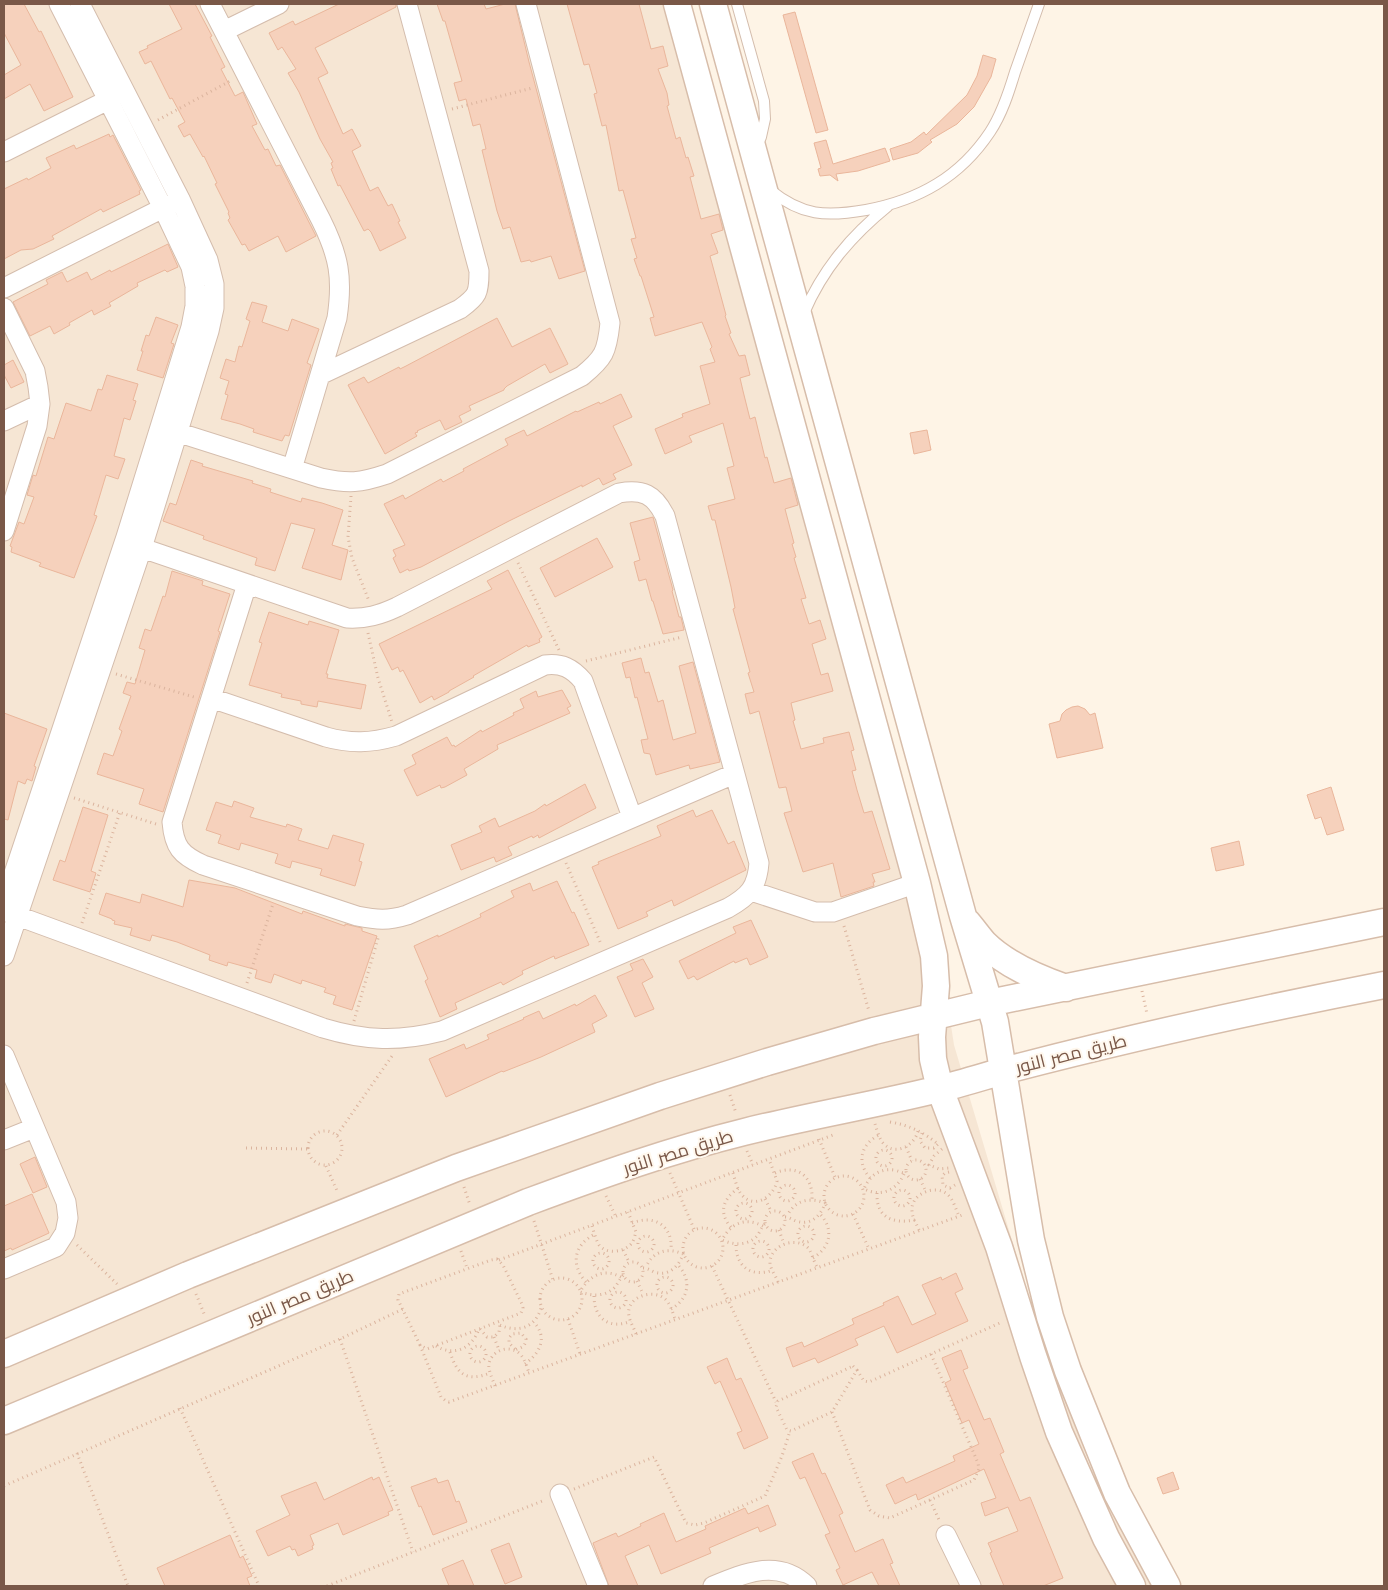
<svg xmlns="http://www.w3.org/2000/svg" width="1388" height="1590" font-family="Jost,Cairo,sans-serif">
  <rect width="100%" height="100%" fill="#fef4e6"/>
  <path fill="#f6e6d4" d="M 4,4 L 680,4 L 939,947 L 954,1045 L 1038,1328 L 1097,1485 L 1151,1586 L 4,1586 Z"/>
  <path fill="#f6d1bc" stroke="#eab69b" d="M 4,4 L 24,4 L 39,32 L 41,31 L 73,97 L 44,111 L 30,84 L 4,99 L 4,75 L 21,65 L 4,33 Z
    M 169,4 L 195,4 L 212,36 L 210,37 L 225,67 L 221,69 L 235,96 L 243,92 L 257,124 L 252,126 L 265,150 L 268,149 L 276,166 L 280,165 L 316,236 L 286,252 L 278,236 L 249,251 L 245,244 L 242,245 L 228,220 L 230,218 L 228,213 L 229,212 L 215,184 L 217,183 L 204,156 L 203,157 L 190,134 L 184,137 L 178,126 L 185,122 L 172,98 L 170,99 L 151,61 L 145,64 L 139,52 L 148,48 L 147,46 L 182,29 Z
    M 339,4 L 396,4 L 396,7 L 315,48 L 328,73 L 318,78 L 343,134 L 352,129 L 361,146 L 352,151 L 370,191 L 378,187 L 388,206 L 392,204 L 400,221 L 398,222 L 406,238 L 380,251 L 371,232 L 368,229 L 364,231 L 340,185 L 338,186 L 331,169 L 333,168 L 331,163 L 333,162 L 320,139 L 299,92 L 288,73 L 296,69 L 282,47 L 278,50 L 269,33 L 293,21 L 295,25 Z
    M 437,4 L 484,4 L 486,9 L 505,4 L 515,4 L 529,62 L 585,271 L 559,279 L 551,256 L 531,262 L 530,260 L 521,262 L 510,227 L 503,229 L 497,211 L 482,150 L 486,149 L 480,124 L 473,126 L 466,99 L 459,101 L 454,83 L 462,81 L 445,21 L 443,21 Z
    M 567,4 L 639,4 L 651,49 L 663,46 L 668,66 L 658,69 L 667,93 L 669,105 L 667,106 L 676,139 L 680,137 L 686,158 L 688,157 L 694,176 L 690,177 L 701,219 L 719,214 L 723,230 L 711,234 L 718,253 L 710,256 L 726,315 L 725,316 L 731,333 L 729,334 L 739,356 L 745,355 L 750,375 L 740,378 L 743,391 L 750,419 L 755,417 L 765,458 L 767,457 L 774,483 L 791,478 L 798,505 L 785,509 L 794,543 L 792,544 L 796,557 L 794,558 L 806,598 L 801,599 L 809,624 L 820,620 L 826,639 L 812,644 L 821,675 L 828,673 L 833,691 L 791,703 L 795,720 L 793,721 L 801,749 L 824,743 L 823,738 L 849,732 L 854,750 L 851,751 L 856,770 L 852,771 L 857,790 L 864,813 L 872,811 L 890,869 L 872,874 L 875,882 L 873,882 L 874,886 L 841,897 L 833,863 L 803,872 L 784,813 L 792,811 L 786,787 L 779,788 L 759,711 L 750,714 L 745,694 L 754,692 L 748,673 L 750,672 L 733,609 L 735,608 L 731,587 L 715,520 L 712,520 L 708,506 L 735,499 L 727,468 L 734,466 L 723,423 L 689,436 L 692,442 L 665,454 L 655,429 L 683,417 L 682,414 L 710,404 L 700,366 L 715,362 L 710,349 L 712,347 L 702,322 L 655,336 L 650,318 L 654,317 L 641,276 L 640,276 L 634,259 L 637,258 L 631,239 L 636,238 L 623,190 L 619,191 L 606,125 L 602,126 L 594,94 L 597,93 L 589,64 L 584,65 Z
    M 795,12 L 828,130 L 816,133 L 783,15 Z
    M 983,55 L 996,59 L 991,77 L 974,107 L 957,124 L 930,140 L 932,142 L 918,153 L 893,160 L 890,149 L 911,142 L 924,132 L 926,135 L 967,95 L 977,76 Z
    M 109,134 L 110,137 L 113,135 L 141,190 L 139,191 L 140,194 L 103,212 L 101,209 L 52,236 L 54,239 L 33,249 L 21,250 L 4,259 L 4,189 L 27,178 L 28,180 L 51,168 L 46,158 L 74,145 L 76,149 Z
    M 826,140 L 833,164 L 885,148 L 890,161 L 858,171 L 836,174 L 838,181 L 830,175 L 820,176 L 818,169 L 821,168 L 814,143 Z
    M 168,244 L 178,267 L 167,272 L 165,270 L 137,283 L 138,286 L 109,303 L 111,306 L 94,315 L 92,310 L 69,323 L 70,325 L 54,334 L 50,326 L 30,336 L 13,302 L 48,284 L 46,280 L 62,272 L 67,282 L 87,272 L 91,280 L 110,270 L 111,272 Z
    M 252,302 L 267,306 L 262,322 L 288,331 L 292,319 L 319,329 L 307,363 L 311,365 L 289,436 L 285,435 L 282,441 L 253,432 L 254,429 L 240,424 L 221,419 L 228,395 L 225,394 L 229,381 L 220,378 L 226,359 L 235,362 L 239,346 L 242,347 L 250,321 L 246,319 Z
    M 156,317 L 178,325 L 171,343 L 174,344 L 163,378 L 137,370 L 143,351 L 141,351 L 146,335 L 149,336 Z
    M 497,318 L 512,347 L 550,328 L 568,364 L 550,373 L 545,364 L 507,386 L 504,389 L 504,390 L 469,406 L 471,410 L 459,416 L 462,422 L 445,430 L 440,420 L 417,431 L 418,432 L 415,433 L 417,436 L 385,454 L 348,385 L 364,377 L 368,383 L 399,367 L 400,369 L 406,366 Z
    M 13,360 L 24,382 L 11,388 L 4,375 L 4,365 Z
    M 107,375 L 138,384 L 133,400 L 136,401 L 130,420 L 124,418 L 114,456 L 125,459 L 118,479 L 106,475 L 94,515 L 97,516 L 74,578 L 39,566 L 41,563 L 11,552 L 12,547 L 10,546 L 19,522 L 24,524 L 34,497 L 27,495 L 33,475 L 36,476 L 48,437 L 54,439 L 66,403 L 91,411 L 98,389 L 102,390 Z
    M 621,394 L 632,417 L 613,426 L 632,465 L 613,474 L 616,479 L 603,485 L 599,478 L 582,487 L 582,485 L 509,521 L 421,567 L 409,571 L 408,569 L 400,573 L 393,558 L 396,556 L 393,550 L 405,545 L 384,504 L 403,495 L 405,499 L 441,479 L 443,482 L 464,471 L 463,469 L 508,445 L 505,439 L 524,430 L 527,436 L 576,411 L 577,412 L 599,402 L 600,404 Z
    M 927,430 L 931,450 L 914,454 L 910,433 Z
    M 191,460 L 203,464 L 202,466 L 253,481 L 252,483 L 271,489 L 270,492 L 301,502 L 302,498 L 322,503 L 343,510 L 332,545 L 348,550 L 341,580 L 302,568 L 315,529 L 291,523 L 275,571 L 255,565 L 257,558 L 203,539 L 204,536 L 163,521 L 170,503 L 176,505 Z
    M 653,517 L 673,590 L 672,591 L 679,617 L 681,617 L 684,630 L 663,634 L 653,601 L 652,601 L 646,579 L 639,581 L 634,562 L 640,560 L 630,523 Z
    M 597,538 L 613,567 L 555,597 L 540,568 Z
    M 508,570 L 542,637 L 539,639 L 540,642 L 528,647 L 527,645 L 473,676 L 474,677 L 449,691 L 449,692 L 434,700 L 432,696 L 420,703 L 403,670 L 400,672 L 398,667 L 392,670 L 379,644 L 492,589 L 487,581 Z
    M 172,571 L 203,581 L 202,585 L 230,594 L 218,631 L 220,632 L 163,812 L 139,804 L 144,789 L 97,774 L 104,753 L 113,756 L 122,731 L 119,729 L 131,696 L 123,693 L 127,682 L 135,684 L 145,650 L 139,648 L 145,629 L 151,631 L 163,596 L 165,597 Z
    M 269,612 L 308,625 L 309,621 L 339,630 L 326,674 L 328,674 L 327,678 L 366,685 L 361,709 L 318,701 L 317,707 L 301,704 L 301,701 L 281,697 L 282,694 L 249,685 L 262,643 L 259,642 Z
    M 641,658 L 645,673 L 649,672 L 658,702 L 663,700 L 673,740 L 696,733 L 679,666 L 693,662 L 720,762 L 690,769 L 689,765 L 656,775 L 650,754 L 644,753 L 641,740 L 648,739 L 637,697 L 635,698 L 630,677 L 626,678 L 622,663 Z
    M 562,690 L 571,706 L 567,708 L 570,713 L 497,745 L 498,749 L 464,769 L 467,775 L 445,787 L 441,788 L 440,785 L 417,796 L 404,770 L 416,764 L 412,755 L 447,737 L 452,746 L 454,745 L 455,747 L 481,730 L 482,732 L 514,715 L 513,713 L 524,708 L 520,699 L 536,691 L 538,697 Z
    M 1078,706 L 1085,709 L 1090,715 L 1095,713 L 1103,748 L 1057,758 L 1049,724 L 1060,721 L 1062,714 L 1066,710 L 1072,707 Z
    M 4,713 L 47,729 L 34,766 L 36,767 L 32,781 L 27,779 L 25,784 L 18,781 L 8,820 L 4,819 Z
    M 585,784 L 596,808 L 539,838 L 538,835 L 533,838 L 532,836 L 508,847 L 512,855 L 496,862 L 494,857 L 461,870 L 451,845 L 482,832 L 479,826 L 495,818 L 499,827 L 535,811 L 545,804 L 546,806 Z
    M 1331,787 L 1344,830 L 1327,835 L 1321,817 L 1315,819 L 1307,795 Z
    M 234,801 L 254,808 L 250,817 L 286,827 L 287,824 L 302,829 L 298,840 L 328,849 L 333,835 L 364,844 L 359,861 L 362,862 L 355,886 L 320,875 L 322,869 L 292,861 L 290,868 L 275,863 L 278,854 L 241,843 L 239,850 L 218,843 L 221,835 L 206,830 L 216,802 L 232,807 Z
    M 83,807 L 108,815 L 91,871 L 96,873 L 90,892 L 53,880 L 60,860 L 65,862 Z
    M 693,810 L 696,817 L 712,810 L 728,844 L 734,841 L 746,870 L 674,906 L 672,900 L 646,912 L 648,916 L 618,929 L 592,867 L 599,864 L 598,862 L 661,836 L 657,826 Z
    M 1239,841 L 1244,865 L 1216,871 L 1211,848 Z
    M 189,880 L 235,888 L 302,914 L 303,911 L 345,926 L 345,924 L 362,928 L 362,931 L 377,936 L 352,1010 L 333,1004 L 336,996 L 324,992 L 326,988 L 302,980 L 301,984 L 274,974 L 271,983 L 255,978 L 257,970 L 228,962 L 227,966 L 209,960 L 210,955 L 177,942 L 152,935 L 150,941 L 130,935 L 132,928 L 114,924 L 115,921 L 112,920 L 112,919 L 99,914 L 106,893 L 140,903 L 142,894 L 183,907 Z
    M 557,881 L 572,913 L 574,912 L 589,945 L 555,959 L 554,956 L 522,971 L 523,974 L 503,985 L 501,982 L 455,1003 L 457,1009 L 440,1017 L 425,981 L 428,979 L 414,946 L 438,935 L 438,937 L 481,917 L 480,914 L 514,897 L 511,891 L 530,883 L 533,891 Z
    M 751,920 L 768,957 L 750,965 L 747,958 L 735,963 L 734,961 L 697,980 L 694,976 L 688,979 L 679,961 L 736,933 L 733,927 Z
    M 643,959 L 653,977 L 642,983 L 654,1009 L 635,1017 L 617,977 L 633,970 L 630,964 Z
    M 595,995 L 607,1016 L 592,1024 L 595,1032 L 541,1057 L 503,1072 L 502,1071 L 446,1097 L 429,1059 L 464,1044 L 466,1049 L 489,1039 L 487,1035 L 524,1019 L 523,1018 L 539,1011 L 543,1019 L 575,1004 L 576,1006 Z
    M 35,1157 L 47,1187 L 33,1193 L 20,1164 Z
    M 32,1194 L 49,1233 L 12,1250 L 11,1248 L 4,1251 L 4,1206 Z
    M 956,1273 L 963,1289 L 955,1293 L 968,1321 L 897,1353 L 884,1326 L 855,1339 L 858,1345 L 818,1363 L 815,1358 L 793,1367 L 786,1348 L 802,1342 L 804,1347 L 854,1324 L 852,1319 L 884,1305 L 883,1303 L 898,1296 L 912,1325 L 936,1314 L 922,1285 L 941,1277 L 942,1280 Z
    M 961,1350 L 968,1368 L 963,1370 L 984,1420 L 990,1418 L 1004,1452 L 1000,1454 L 1020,1501 L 1030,1497 L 1063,1578 L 1043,1586 L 1004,1586 L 990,1553 L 992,1552 L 988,1543 L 1018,1531 L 1008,1507 L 985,1516 L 981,1503 L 996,1498 L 984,1469 L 918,1500 L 916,1494 L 895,1504 L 886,1485 L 903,1477 L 906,1483 L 955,1461 L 953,1456 L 979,1444 L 969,1420 L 962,1423 L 945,1383 L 951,1380 L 942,1358 Z
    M 727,1358 L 736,1380 L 741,1378 L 768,1438 L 744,1449 L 737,1433 L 742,1431 L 720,1381 L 715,1384 L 707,1367 Z
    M 813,1453 L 822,1474 L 825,1473 L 843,1513 L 839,1515 L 855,1552 L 883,1539 L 893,1563 L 890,1564 L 900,1586 L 879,1586 L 872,1572 L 843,1585 L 836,1570 L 840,1568 L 825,1535 L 830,1533 L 805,1477 L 800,1479 L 792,1462 Z
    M 1173,1472 L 1179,1489 L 1163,1494 L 1157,1478 Z
    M 372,1477 L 373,1480 L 379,1477 L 393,1510 L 388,1512 L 389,1515 L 343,1535 L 338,1523 L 310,1535 L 314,1545 L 312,1546 L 313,1549 L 298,1556 L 295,1549 L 292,1550 L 290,1546 L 268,1556 L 256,1531 L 290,1515 L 281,1496 L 316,1482 L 324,1500 Z
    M 436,1478 L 438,1483 L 448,1480 L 456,1502 L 459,1501 L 467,1522 L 433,1535 L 421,1506 L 419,1507 L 411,1487 Z
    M 768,1505 L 776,1525 L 760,1532 L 758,1527 L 709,1548 L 711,1553 L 661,1574 L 649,1545 L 625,1556 L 638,1586 L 609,1586 L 593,1543 L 616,1533 L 618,1537 L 641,1526 L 640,1524 L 664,1513 L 676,1542 L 706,1529 L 705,1526 L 745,1508 L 748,1514 Z
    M 230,1535 L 240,1558 L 243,1556 L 252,1576 L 247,1578 L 250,1586 L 165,1586 L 157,1568 Z
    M 509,1543 L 522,1577 L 505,1584 L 491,1550 Z
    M 463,1560 L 474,1586 L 449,1586 L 442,1569 Z"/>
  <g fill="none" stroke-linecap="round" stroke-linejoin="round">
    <g stroke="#d4bdad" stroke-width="12">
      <path id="lane" d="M 737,4 L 764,101 L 765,119 L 761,137 L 757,146
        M 770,190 C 802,216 826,217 866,210 C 919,200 960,177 990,132 C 1002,114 1009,92 1015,72 C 1023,49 1031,27 1039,4
        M 804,313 C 823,269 851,236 888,206"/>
    </g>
    <g stroke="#d4bdad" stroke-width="21">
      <path id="street" d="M 210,4 L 321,220 C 339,256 343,278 337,318 L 292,469
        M 224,31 L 279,4
        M 4,152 L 108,100
        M 4,288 L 175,202
        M 4,308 L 35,371 L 38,387 L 40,404 L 37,426 L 4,531
        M 320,375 L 460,309 C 478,296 479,293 479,271 L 407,4
        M 4,421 L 40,404
        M 167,429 L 321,478 C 349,484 360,483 387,474 L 582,376 C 604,358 607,352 610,323 L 526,4
        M 247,584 L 172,822 C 174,847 181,855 203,865 L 357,916 C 377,920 388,921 407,915 L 734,774
        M 211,698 L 326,737 C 351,744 371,743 396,736 L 545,665 C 562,663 572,668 583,681 L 632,817
        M 751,891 L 815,912 L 833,912 L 917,883
        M 4,903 L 126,537 L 191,327 L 195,306 L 195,286 L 191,267 L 163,208 L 59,4
        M 4,911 L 323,1028 C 366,1041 399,1042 442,1031 L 728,908 C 749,896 757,888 759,863 L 665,516 C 654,494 643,489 619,493 L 397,607 C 380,615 366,619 347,618 L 142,548
        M 4,956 L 142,548 L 209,331 L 214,308 L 214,284 L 208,260 L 180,199 L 80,4
        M 4,1055 L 66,1202 L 68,1218 L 65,1233 L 56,1247 L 4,1269
        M 4,1140 L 34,1128
        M 560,1494 L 598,1586
        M 946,1535 L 971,1586
        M 713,1586 C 744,1573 779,1558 807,1586"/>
    </g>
    <g stroke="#d7bdaa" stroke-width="29">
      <path id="secondary" d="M 677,4 L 917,883 L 934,956 L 936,986 L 932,1037 L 933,1059 L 940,1089 L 999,1247 L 1033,1356 L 1059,1432 L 1106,1538 L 1132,1586
        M 713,4 L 963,916 L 995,1022 L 1031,1240 L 1050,1317 L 1068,1371 L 1117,1493 L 1167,1586
        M 967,922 C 973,929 978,936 984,943 C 1006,965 1037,978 1066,988
        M 4,1354 L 188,1275 L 456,1168 L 660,1096 L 767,1062 L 874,1031 L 989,1003 L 1384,922
        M 4,1421 L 528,1202 C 598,1176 671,1150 744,1132 C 808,1116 874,1105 939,1089 C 960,1084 982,1077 1003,1071 C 1129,1038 1256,1010 1384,985"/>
    </g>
    <path stroke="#dbb49e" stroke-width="3" stroke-dasharray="1 4" stroke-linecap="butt" d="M 452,109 L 532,88
      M 158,120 L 232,80
      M 351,496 L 348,537 L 352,558 L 369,601
      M 518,563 L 559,650
      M 368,633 L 378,678 L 392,722
      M 586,661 L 682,637
      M 116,674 L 194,697
      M 74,798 L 156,824
      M 566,863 L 601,944
      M 82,923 L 120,812
      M 844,926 L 869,1011
      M 247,983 L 273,904
      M 1142,991 L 1147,1014
      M 354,1021 L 379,935
      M 730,1095 L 736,1113
      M 890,1122 C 909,1125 923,1132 938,1144
      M 875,1124 C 877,1130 879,1138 883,1143 C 895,1157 915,1145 918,1131
      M308 1148a17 17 0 1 1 34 0a17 17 0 1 1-34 0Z
      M 922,1133 L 920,1141 L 925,1148 L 934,1148 L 938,1144
      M 337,1135 L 392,1056
      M 819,1139 L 835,1177
      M 906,1147 L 912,1161
      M 246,1148 L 308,1149
      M 942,1149 L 934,1156 L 929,1165 L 939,1169 L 949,1168
      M876 1158a8 8 0 1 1 16 0a8 8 0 1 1-16 0Z
      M 747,1151 L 753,1165
      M906 1170a10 10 0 1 1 20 0a10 10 0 1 1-20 0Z
      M 326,1166 L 338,1193
      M 949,1172 L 945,1173 L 942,1176 L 943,1185 L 950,1188 L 955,1185
      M 670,1173 L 694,1229
      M 733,1173 C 735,1179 737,1190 742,1195 C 755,1210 774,1196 777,1181 L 769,1159
      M 775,1173 C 796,1164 813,1175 812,1199
      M 904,1174 C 896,1191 881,1197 864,1189 C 869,1176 880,1168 894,1170 C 899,1171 902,1173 906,1173
      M824 1196a20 20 0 1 1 40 0a20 20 0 1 1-40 0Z
      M 870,1178 C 856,1162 861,1144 879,1135
      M 920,1179 L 926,1192
      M779 1193a8 8 0 1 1 16 0a8 8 0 1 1-16 0Z
      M 464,1187 L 470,1205
      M894 1198a8 8 0 1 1 16 0a8 8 0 1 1-16 0Z
      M 877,1193 C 876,1218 893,1224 915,1220
      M 606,1196 L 616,1217
      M 765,1199 L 771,1211
      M736 1211a8 8 0 1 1 16 0a8 8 0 1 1-16 0Z
      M765 1221a10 10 0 1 1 20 0a10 10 0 1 1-20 0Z
      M 853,1214 L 869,1249
      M 785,1217 C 789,1217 791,1219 796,1221 C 810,1226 821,1216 825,1203 C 809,1197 795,1200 787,1216
      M 534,1221 L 553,1280
      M 632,1223 C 655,1214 673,1226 671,1250
      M798 1234a8 8 0 1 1 16 0a8 8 0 1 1-16 0Z
      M 592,1226 C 594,1232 596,1240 599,1245 C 607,1255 625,1252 632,1243 C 634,1240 635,1235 636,1232 L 628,1212
      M 763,1226 C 745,1217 731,1223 722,1240 C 734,1245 746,1246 756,1237 C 760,1233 761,1227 765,1224
      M 731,1227 C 718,1213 723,1198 739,1188
      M683 1248a20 20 0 1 1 40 0a20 20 0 1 1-40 0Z
      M 779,1230 L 784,1244
      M 919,1230 C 917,1225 912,1217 912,1211 C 910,1193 939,1182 950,1197 C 954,1202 956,1210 959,1216
      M638 1244a8 8 0 1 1 16 0a8 8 0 1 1-16 0Z
      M753 1249a8 8 0 1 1 16 0a8 8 0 1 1-16 0Z
      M 77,1245 L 117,1284
      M 736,1245 C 736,1267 752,1278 773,1270
      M 623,1250 L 629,1262
      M 461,1251 L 467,1268
      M593 1261a8 8 0 1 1 16 0a8 8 0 1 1-16 0Z
      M 813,1258 C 831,1247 834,1229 820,1214
      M 497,1259 L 503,1265 L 522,1304 L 523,1308 L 521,1313 L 427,1349 L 420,1345 L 398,1300 L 399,1294 L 491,1260 Z
      M 499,1260 L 833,1135
      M623 1272a10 10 0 1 1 20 0a10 10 0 1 1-20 0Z
      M 712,1266 L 776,1402
      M 643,1268 C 647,1268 650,1270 654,1272 C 669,1277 679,1266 683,1254 C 668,1247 653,1251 646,1267
      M657 1285a8 8 0 1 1 16 0a8 8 0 1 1-16 0Z
      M 621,1277 C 604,1268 589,1275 580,1292 C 592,1296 604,1297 614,1288 C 618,1284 619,1279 624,1275
      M540 1299a21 21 0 1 1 42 0a21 21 0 1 1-42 0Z
      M 637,1281 L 643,1294
      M 586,1282 C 570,1264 574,1245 595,1234
      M 778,1282 C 776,1276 771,1270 770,1264 C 769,1245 797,1235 809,1249 C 812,1254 814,1262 817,1267
      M610 1300a8 8 0 1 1 16 0a8 8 0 1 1-16 0Z
      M 196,1294 L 205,1316
      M 594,1296 C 594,1319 610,1330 631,1321
      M 671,1309 C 689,1299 692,1280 678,1265
      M 568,1319 L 580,1354
      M 500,1325 C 518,1333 535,1328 541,1308
      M 480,1329 L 487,1337 L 494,1337 L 499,1332 L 500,1324
      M 636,1334 C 634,1328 630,1322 629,1316 C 625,1297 653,1288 665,1299 C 670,1303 673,1313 675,1319
      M 494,1337 L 499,1350
      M 340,1339 L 413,1552
      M 420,1345 L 441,1397 L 446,1401 L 449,1402 L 965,1214
      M470 1354a8 8 0 1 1 16 0a8 8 0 1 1-16 0Z
      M 436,1346 C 455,1357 472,1348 479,1329
      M 515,1349 L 509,1343 L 509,1338 L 512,1334 L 521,1333 L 526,1339 C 525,1348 521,1347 515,1350
      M 450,1352 C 457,1375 467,1382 490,1373
      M 525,1364 C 540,1353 548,1338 534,1322
      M 853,1366 L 857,1370 L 832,1412 L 791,1431 L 787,1430 L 776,1407 L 778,1401 Z
      M 857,1370 L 864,1381 L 869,1382 L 1002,1322
      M 495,1386 C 492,1378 488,1370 489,1363 C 493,1349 511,1344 521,1355 C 525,1360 527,1367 529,1373
      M 180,1408 L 259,1586
      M 832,1412 L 870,1510 L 879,1516 L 890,1518 L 974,1480 L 979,1469 L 978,1463 L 931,1354
      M 77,1453 L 128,1586
      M 4,1486 L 340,1339 L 403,1309
      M 574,1489 L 654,1457 L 686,1523 L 695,1525 L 704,1523 L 765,1496 L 782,1456 L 790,1431
      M 930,1500 L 940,1522
      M 327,1586 L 545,1500"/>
    <use href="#lane" stroke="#fff" stroke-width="10"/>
    <use href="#street" stroke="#fff" stroke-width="19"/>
    <use href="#secondary" stroke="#fff" stroke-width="26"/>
  </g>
  <g text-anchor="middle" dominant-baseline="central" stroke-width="4" stroke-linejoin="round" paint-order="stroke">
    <g font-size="18" fill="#7a5848" stroke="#fff8ee">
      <text transform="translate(1071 1054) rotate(-14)">طريق مصر النور</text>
      <text transform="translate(678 1152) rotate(-17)">طريق مصر النور</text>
      <text transform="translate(300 1297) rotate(-23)">طريق مصر النور</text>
    </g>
  </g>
  <rect width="1388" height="1590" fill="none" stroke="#7a5848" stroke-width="10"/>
</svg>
